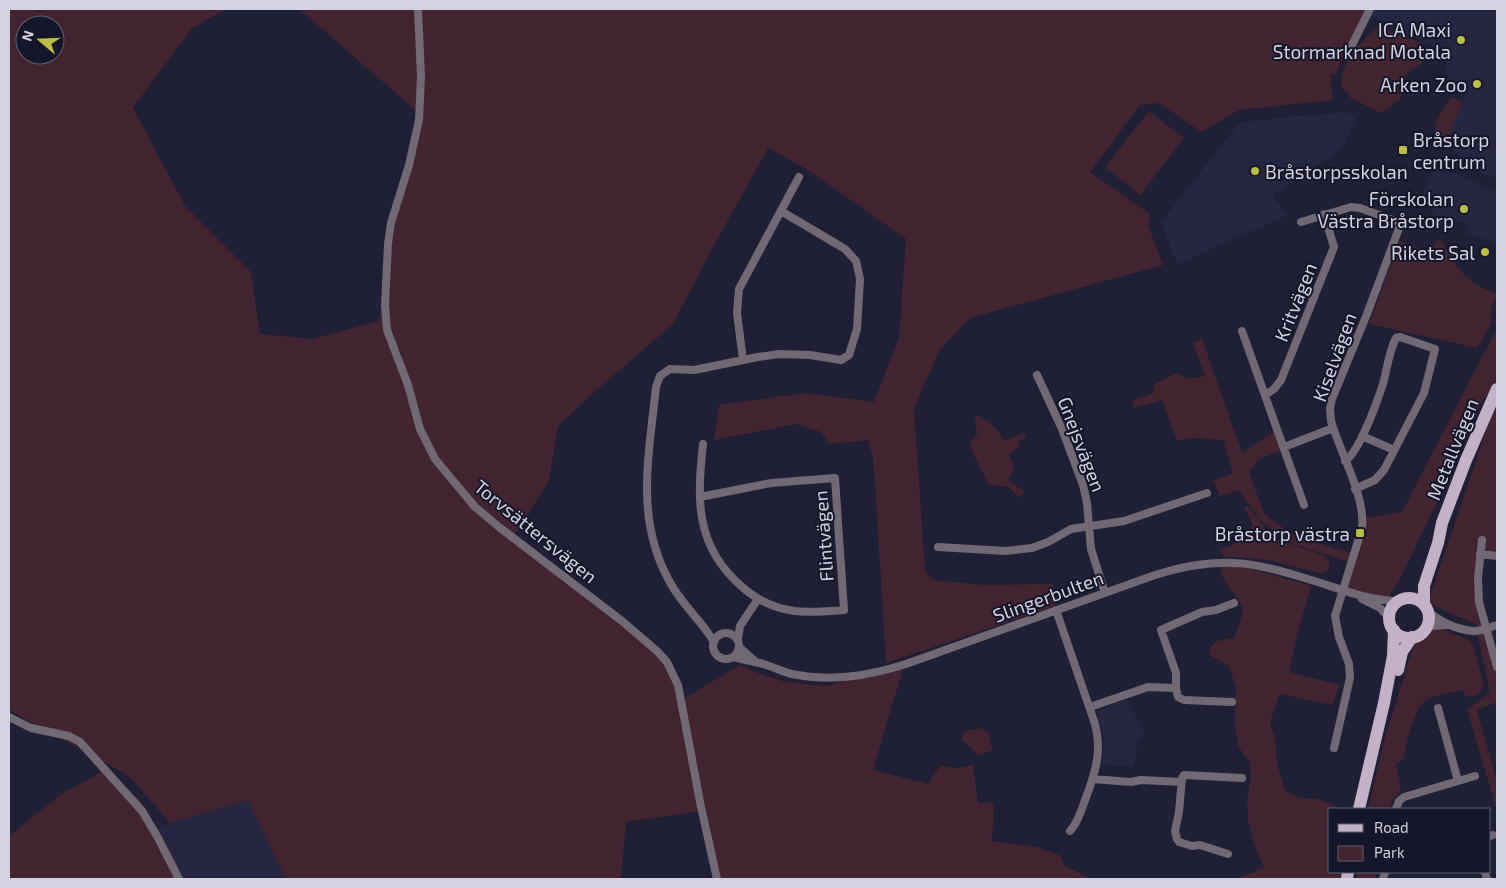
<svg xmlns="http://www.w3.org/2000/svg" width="1506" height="888" font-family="'Exo 2',sans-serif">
  <rect width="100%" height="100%" fill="#1f1f35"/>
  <path fill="#272642" d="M 1369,9 L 1497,9 L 1497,179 L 1472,169 L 1453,151 L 1448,137 L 1467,88 L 1448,78 L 1445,70 L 1448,53 L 1366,14 Z
    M 1344,112 L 1356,116 L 1344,147 L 1273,195 L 1286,216 L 1177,264 L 1161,222 L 1240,122 Z
    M 1435,165 L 1497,192 L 1497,244 L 1465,232 L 1468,226 L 1468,223 L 1451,221 L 1441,225 L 1422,197 Z
    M 1126,699 L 1145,734 L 1138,740 L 1134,767 L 1102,765 L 1104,738 L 1097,712 Z
    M 248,800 L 286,879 L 11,879 L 95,851 L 170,823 Z"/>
  <path fill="#422531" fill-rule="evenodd" d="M 9,9 L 226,9 L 192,28 L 133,108 L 185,206 L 251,272 L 260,334 L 312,339 L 379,321 L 398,209 L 420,114 L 299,9 L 1369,9 L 1335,74 L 1331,73 L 1332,100 L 1239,110 L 1201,132 L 1160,103 L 1140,105 L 1090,172 L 1150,214 L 1148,225 L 1163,265 L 970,318 L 939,351 L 914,408 L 925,570 L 933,580 L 984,585 L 1053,584 L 1055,606 L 886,663 L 875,484 L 873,458 L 868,440 L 830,444 L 821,432 L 796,424 L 714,440 L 719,405 L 805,393 L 874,402 L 899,338 L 906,239 L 808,170 L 768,148 L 707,258 L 673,324 L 600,387 L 558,426 L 549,481 L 512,538 L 607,606 L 669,665 L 702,807 L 680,701 L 740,665 L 755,672 L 785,682 L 825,686 L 904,666 L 873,770 L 928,784 L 940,766 L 958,768 L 973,765 L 978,803 L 994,802 L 992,841 L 1037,847 L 1061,856 L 1064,865 L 1091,879 L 717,879 L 702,811 L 626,822 L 621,879 L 286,879 L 248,800 L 170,823 L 129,776 L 9,710 ZM 25,25 L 55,25 L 55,55 L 25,55 ZM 381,324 L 401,352 L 404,378 L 403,378 Z
    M 1378,26 L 1421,43 L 1427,59 L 1406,74 L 1400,100 L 1381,113 L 1351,98 L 1341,86 C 1341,60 1360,43 1378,26 Z
    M 1452,97 L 1462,102 L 1449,136 L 1441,142 C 1426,129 1442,109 1452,97 Z
    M 1149,111 L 1184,138 L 1140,195 L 1105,167 Z
    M 1440,239 C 1450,255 1459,273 1475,284 C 1482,288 1490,291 1497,295 L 1491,308 L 1491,324 L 1477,348 L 1369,324 L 1400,241 L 1431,252 L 1434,244 Z
    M 1497,328 L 1497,380 L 1474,414 L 1440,496 L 1399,581 L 1388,597 L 1342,590 L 1349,562 L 1287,542 L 1260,520 L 1239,490 L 1220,496 L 1213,481 L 1233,473 L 1223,440 L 1191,438 L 1177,441 L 1162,400 L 1134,408 L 1132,400 L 1154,393 L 1154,384 L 1176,373 L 1188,379 L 1205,376 L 1193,343 L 1202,339 L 1242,453 L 1276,430 L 1284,450 L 1280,451 L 1259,459 L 1249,473 L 1265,515 L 1289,532 L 1307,540 L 1352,553 L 1363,518 L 1402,512 Z
    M 1497,398 L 1497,552 L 1481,553 L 1477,582 L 1497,668 L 1497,702 L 1477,710 L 1497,781 L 1497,811 L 1467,709 L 1490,693 L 1477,631 L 1486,629 L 1428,603 Z
    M 978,415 L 997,429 L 1004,441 L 1024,432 L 1026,437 L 1018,442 L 1020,447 L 1009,454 L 1014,467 L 1008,480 L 1025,492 L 1019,498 L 1009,487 L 989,484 L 973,454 L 970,443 L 977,435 L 975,416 Z
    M 1244,507 L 1249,507 L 1272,538 L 1326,556 L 1329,562 L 1329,570 L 1320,573 L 1267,560 L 1224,556 L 1219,549 C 1235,547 1245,538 1253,525 Z
    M 1222,565 L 1248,568 L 1311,586 L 1298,631 L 1289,672 L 1340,685 L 1332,705 L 1280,694 L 1270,722 L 1275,738 L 1277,763 L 1285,791 L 1299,798 L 1320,799 L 1340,809 L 1330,809 L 1330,872 L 1344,872 L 1342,879 L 1236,879 L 1264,867 L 1256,849 L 1248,821 L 1247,799 L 1251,777 L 1250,763 L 1238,746 L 1235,725 L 1236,688 L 1229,666 L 1211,656 L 1209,648 L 1217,641 L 1234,638 L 1241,620 L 1243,607 L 1220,573 Z
    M 1439,629 L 1468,639 L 1473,645 L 1484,686 L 1478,695 L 1466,697 L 1463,690 C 1452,693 1439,694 1428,699 C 1413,706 1407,744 1403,760 L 1396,764 L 1401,789 L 1392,802 L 1390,809 L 1368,809 L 1384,741 L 1415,641 L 1424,631 Z
    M 980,728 L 989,734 L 993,750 L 978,755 L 961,739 L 966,731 Z
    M 109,768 L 131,792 L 141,801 L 175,859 L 183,879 L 9,879 L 9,836 L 61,794 Z
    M 1357,872 L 1377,872 L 1375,879 L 1356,879 Z"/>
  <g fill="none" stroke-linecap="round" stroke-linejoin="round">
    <path stroke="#716a74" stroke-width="8" d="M 418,9 L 421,77 L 419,120 L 409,165 L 391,223 L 388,244 L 385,305 L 387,330 L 408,385 L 420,429 L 435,459 L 475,507 L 499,527 L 622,621 L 657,651 L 667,662 L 678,685 L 701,807 L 717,879
      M 1350,49 L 1370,9
      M 1301,222 L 1351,207 L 1360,208 L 1401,223 L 1367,314 L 1332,399 L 1330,409 L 1331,421 C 1340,452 1366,498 1362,528 L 1335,616 L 1339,637 L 1349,664 L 1350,678 L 1334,748
      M 1242,331 L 1304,505
      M 743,360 L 737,313 L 739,289 L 799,177
      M 1037,375 L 1062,429 L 1083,485 L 1087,503 L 1091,549 L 1105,593
      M 1265,395 L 1274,389 L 1281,380 L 1334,247 L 1324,214
      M 1362,436 L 1394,450
      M 1284,447 L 1333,428
      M 1345,461 C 1359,452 1376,405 1382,387 C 1387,372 1388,353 1396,338 L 1400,337 L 1435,349 L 1424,393 L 1384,470 L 1375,480 L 1355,489
      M 700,497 L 771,483 L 835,478 L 844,610 C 828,611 811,613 794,611 C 774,608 755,599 740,585 C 695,545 697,499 703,444
      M 1482,540 L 1478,578 L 1479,602 L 1497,667
      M 938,547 L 1006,551 L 1032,548 L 1048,542 L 1071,529 L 1124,521 L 1207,493
      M 1480,554 L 1497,556
      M 1362,599 L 1380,608 L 1390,619
      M 1056,610 L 1095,724 C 1103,752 1094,777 1084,803 C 1081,812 1077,824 1070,831
      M 1428,611 C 1440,622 1457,630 1474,631 C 1482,631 1490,627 1497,625
      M 1426,628 L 1432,626 L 1447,625
      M713 646a13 13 0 1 1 26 0a13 13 0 1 1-26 0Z
      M 738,639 L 740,626 L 758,599
      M 714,642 C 702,621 683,606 671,584 C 634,521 649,455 656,387 L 660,376 L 670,369 L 694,370 L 758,357 L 779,354 L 810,355 L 841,360 L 849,355 L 857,329 L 860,279 L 856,261 L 845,249 L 781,211
      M 739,647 L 756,662
      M 733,657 C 741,659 748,661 755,662 C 768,664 780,671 792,674 C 831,682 868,676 906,664 L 1155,575 C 1225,553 1257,563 1324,584 C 1348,592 1373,601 1399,601
      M 1232,702 L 1184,700 L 1178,697 L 1176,688 L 1176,673 L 1161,630 L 1202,612 L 1216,610 L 1234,603
      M 1090,707 L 1148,687 L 1176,688
      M 1438,708 L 1458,781
      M 9,717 L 31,728 L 69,736 L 80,742 L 142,811 L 157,836 L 179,879
      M 1093,779 L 1131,782 L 1141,780 L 1181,782
      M 1396,809 L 1399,801 L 1404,797 L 1475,776
      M 1490,836 L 1493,835
      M 1228,854 L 1200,845 L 1192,846 L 1179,842 L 1177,839 L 1175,831 L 1179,812 L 1182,778 L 1184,775 L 1242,778
      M 1485,872 L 1487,879
      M 1383,879 L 1385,872"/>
    <path stroke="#c3b2c7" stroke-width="12" d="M1389 618a20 20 0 1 1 40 0a20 20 0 1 1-40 0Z
      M 1424,605 L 1424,586 L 1438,543 L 1442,523 L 1466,460 L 1497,389
      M 1398,670 L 1402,652 L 1412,637
      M 1359,809 L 1384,703 L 1393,656 L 1394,630
      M 1347,879 L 1348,872"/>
  </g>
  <g fill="#bdbf43" stroke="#16162a" stroke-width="2">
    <circle cx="1461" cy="40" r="5"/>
    <circle cx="1477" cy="84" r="5"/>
    <rect x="1398" y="145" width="10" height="10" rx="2.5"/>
    <circle cx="1255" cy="171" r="5"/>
    <circle cx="1464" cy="209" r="5"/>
    <circle cx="1485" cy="252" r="5"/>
    <rect x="1355" y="528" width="10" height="10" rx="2.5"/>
  </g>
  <g text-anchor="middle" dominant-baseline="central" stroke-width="4" stroke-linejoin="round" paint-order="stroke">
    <g font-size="19" fill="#d2d2e1" stroke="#16162a" text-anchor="end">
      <text x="1451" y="29">ICA Maxi<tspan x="1451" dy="22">Stormarknad Motala</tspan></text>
      <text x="1467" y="84">Arken Zoo</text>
      <text x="1413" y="139" text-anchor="start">Bråstorp<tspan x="1413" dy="22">centrum</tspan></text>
      <text x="1265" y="171" text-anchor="start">Bråstorpsskolan</text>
      <text x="1454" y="198">Förskolan<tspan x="1454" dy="22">Västra Bråstorp</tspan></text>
      <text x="1475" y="252">Rikets Sal</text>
      <text x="1350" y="533">Bråstorp västra</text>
    </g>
    <g font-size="19" fill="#d2d2e1" stroke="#16162a">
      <text transform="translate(1295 302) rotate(-68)">Kritvägen</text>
      <text transform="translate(1334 357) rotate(-70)">Kiselvägen</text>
      <text transform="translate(1082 444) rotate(69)">Gnejsvägen</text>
      <text transform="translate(1452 449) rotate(-68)">Metallvägen</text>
      <text transform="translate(536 531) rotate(39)">Torvsättersvägen</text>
      <text transform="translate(823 536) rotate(-94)">Flintvägen</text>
      <text transform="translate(1048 596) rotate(-20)">Slingerbulten</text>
    </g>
  </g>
  <rect width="1506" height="888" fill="none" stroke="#d2d2e1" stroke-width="20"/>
  <rect x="1328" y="808" width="162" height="65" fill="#16162a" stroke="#616173"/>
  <rect x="1338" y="824" width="25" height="8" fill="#c3b2c7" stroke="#616173"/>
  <text x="1374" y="833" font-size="15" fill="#d2d2e1">Road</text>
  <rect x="1338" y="846" width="25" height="15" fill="#422531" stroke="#616173"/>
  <text x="1374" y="858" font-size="15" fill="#d2d2e1">Park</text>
  <g transform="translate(40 40) rotate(289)"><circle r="24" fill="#16162a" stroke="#616173"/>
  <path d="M0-4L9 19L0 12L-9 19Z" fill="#bdbf43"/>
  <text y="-8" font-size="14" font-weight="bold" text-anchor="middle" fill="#d2d2e1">N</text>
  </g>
</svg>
